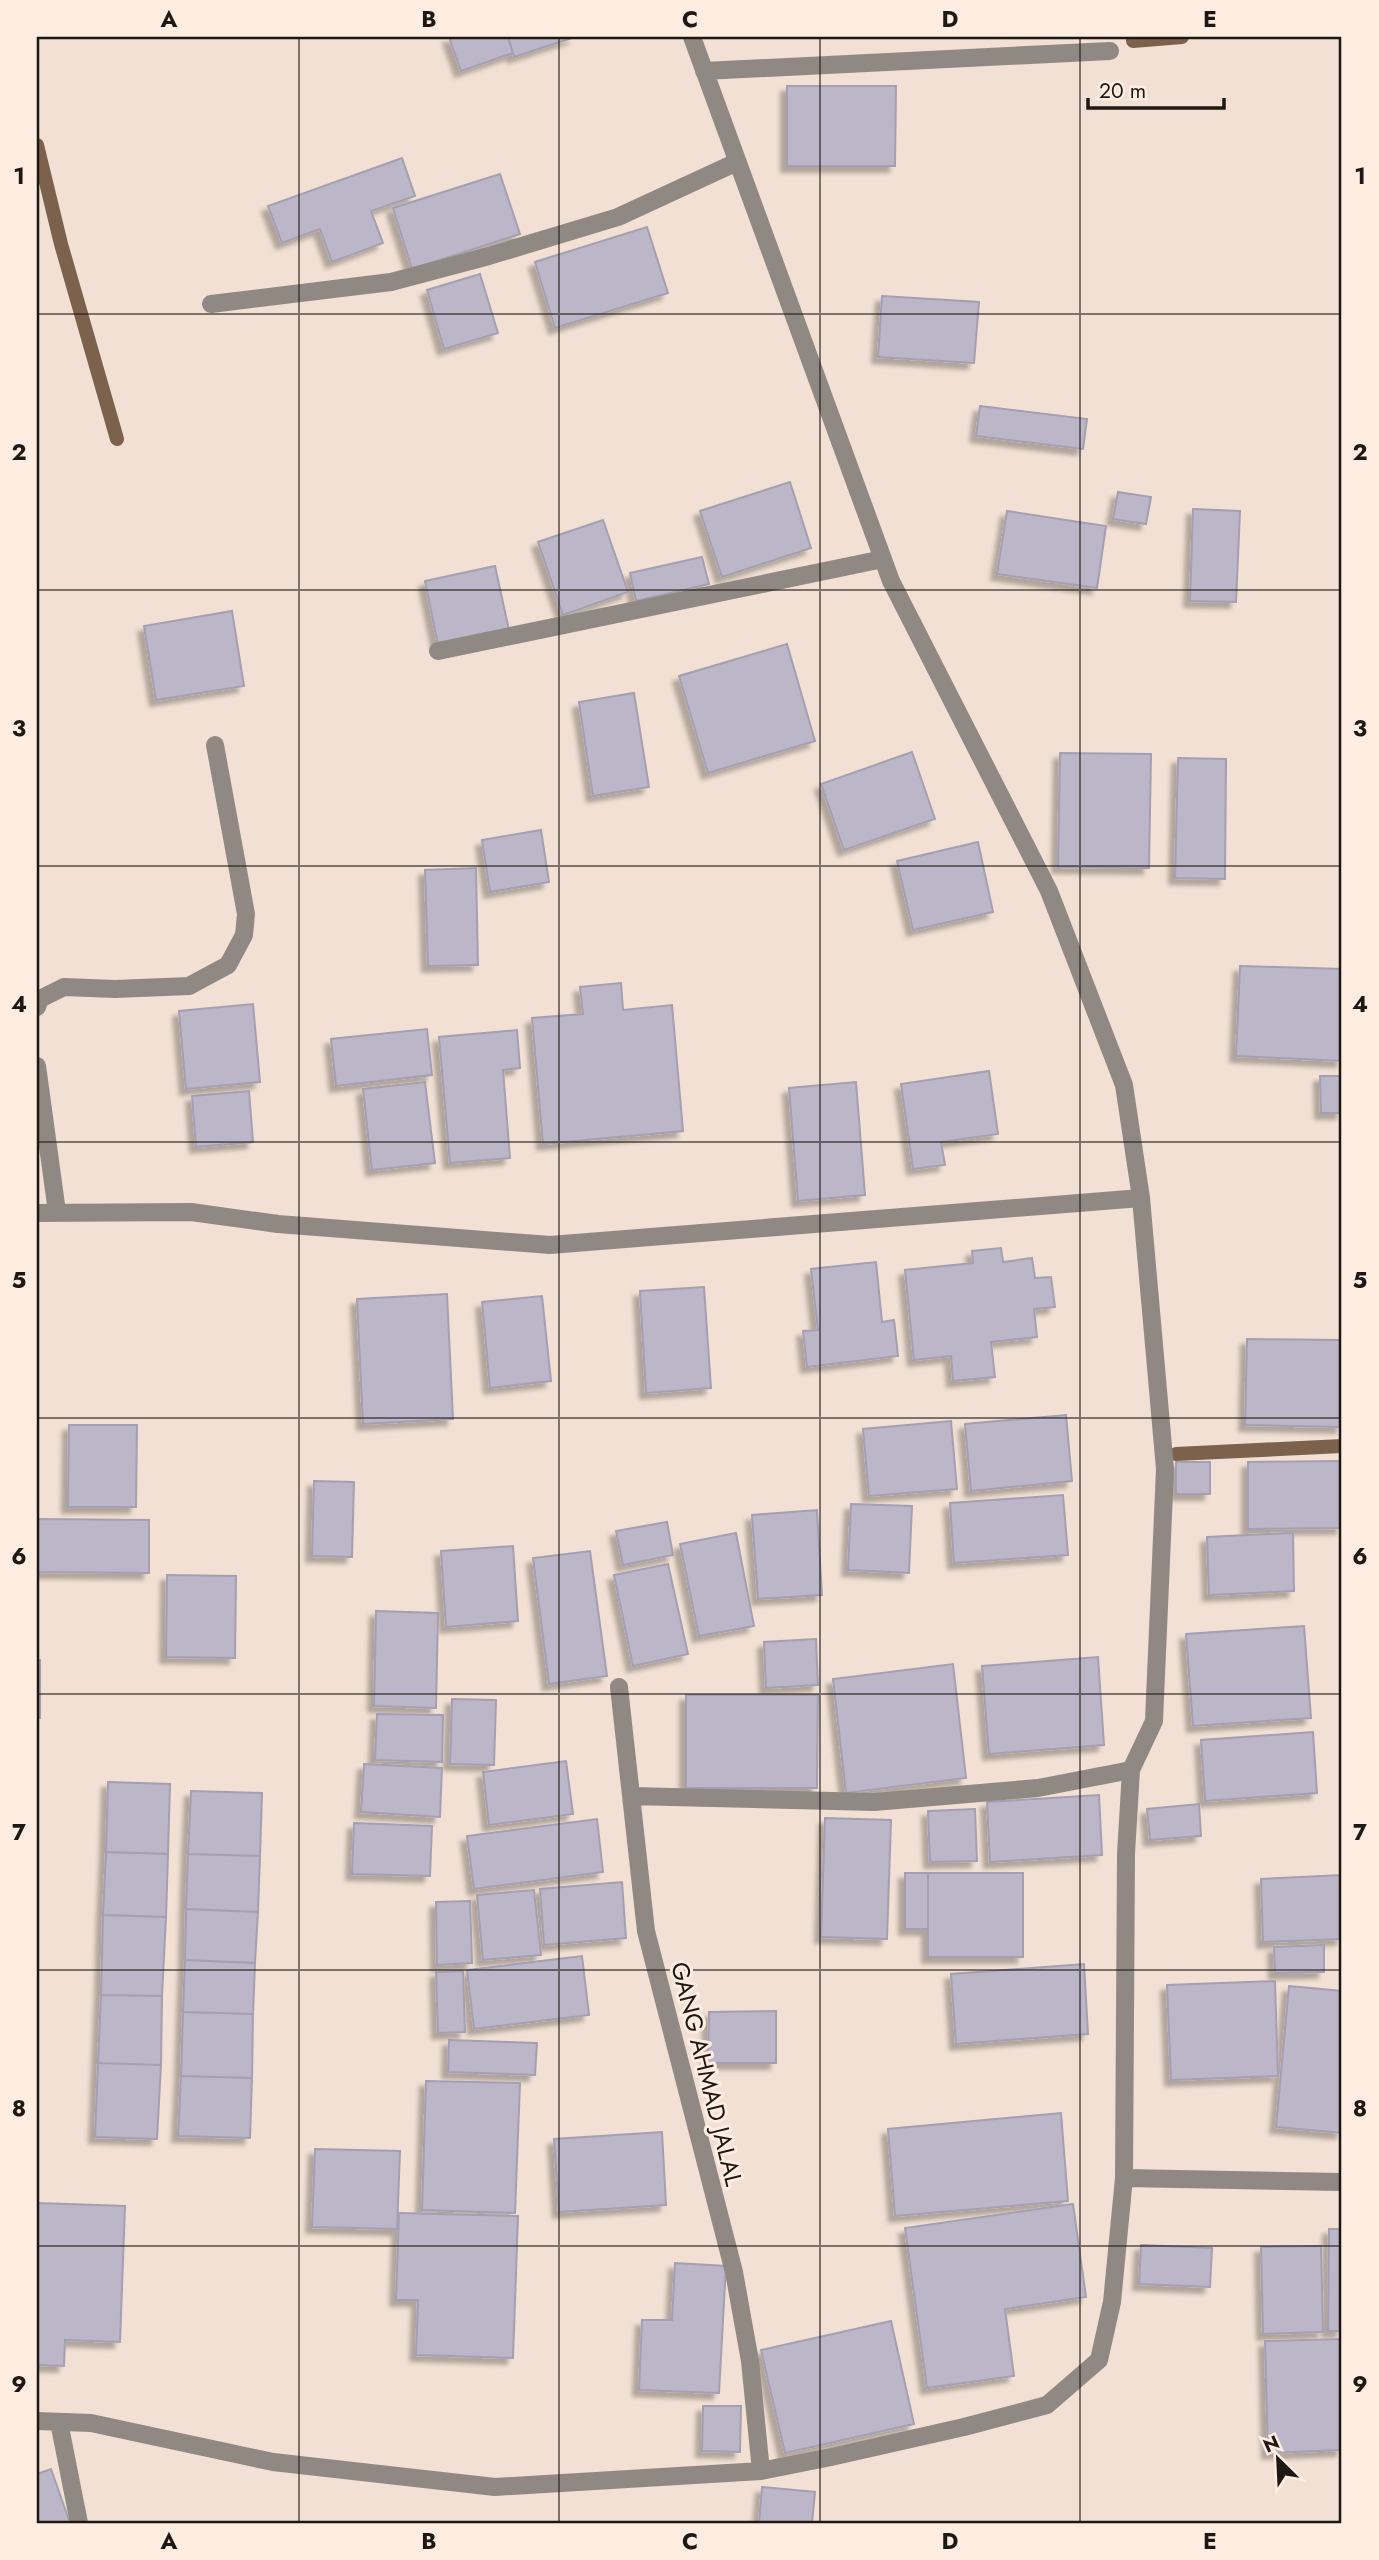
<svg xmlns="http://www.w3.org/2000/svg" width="1379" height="2560" font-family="Jost,sans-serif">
  <defs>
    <filter id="shadow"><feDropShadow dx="-6" dy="6" stdDeviation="2" flood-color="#0004"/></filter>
  </defs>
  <rect width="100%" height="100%" fill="#f1e0d3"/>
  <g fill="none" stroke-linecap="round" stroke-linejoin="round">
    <path stroke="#7c624d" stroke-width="14" d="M 1133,41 L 1182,37
      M 37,145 L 61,244 L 117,439
      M 1176,1454 L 1342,1446"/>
  </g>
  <path fill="#bbb6c8" stroke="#a49fb1" stroke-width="2" filter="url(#shadow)" d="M 449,37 L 508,37 L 513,53 L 461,71 Z
    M 508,37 L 575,37 L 514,57 Z
    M 787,86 L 896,86 L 895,166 L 787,166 Z
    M 402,158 L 415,196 L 371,211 L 383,243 L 332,262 L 320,229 L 282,243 L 268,206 Z
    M 500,174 L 520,234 L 412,269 L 393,208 Z
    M 647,227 L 668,293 L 555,328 L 535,262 Z
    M 480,274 L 498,333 L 444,349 L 427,290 Z
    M 882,296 L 979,302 L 974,363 L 878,357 Z
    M 980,406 L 1087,419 L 1083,449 L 976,436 Z
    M 790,482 L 811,548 L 722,577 L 700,511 Z
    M 1118,492 L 1151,497 L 1146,524 L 1113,519 Z
    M 1193,509 L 1240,511 L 1236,602 L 1190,601 Z
    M 1007,511 L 1106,526 L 1097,588 L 997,574 Z
    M 603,520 L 628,592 L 563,615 L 538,542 Z
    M 702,557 L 709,584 L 636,601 L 630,573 Z
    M 495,566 L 509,630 L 438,645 L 425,581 Z
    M 232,611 L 244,686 L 156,700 L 144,626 Z
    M 787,644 L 815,741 L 708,773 L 679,676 Z
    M 634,693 L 649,787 L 593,796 L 579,702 Z
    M 912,752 L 935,819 L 844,850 L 821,784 Z
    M 1060,753 L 1151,754 L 1149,868 L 1058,867 Z
    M 1178,758 L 1226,759 L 1225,879 L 1175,878 Z
    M 541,830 L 549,882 L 490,892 L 482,840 Z
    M 978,842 L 993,912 L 913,930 L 897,861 Z
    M 476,868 L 478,965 L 428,966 L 425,870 Z
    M 1240,966 L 1342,969 L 1342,1061 L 1236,1056 Z
    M 621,983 L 623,1010 L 672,1005 L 683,1131 L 543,1144 L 532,1018 L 583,1014 L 580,987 Z
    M 253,1004 L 260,1082 L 186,1089 L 179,1011 Z
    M 427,1029 L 432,1075 L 336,1086 L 331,1039 Z
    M 517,1030 L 520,1068 L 503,1070 L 510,1158 L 450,1163 L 439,1037 Z
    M 989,1071 L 998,1134 L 941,1142 L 945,1165 L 913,1169 L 901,1084 Z
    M 1320,1076 L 1342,1076 L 1342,1113 L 1321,1113 Z
    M 425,1082 L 435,1163 L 372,1170 L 363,1089 Z
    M 856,1082 L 865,1195 L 798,1201 L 789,1088 Z
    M 249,1091 L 253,1142 L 196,1147 L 192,1096 Z
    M 1001,1248 L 1003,1262 L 1032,1258 L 1035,1278 L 1051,1277 L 1055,1307 L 1034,1309 L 1037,1337 L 991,1342 L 995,1377 L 953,1381 L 951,1356 L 914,1360 L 905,1270 L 973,1263 L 972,1251 Z
    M 876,1262 L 882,1322 L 894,1320 L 898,1356 L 807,1367 L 803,1331 L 818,1330 L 811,1269 Z
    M 704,1287 L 711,1388 L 646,1393 L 640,1291 Z
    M 447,1294 L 453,1419 L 363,1424 L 357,1299 Z
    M 542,1296 L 551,1381 L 490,1388 L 482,1302 Z
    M 1247,1339 L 1342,1340 L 1342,1427 L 1245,1425 Z
    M 1066,1415 L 1072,1481 L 971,1491 L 965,1424 Z
    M 951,1421 L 957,1489 L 869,1496 L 863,1429 Z
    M 69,1425 L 137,1425 L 136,1507 L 68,1507 Z
    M 1342,1461 L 1342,1528 L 1248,1529 L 1248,1462 Z
    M 1176,1462 L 1210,1462 L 1210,1494 L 1176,1494 Z
    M 314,1481 L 354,1482 L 352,1557 L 312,1556 Z
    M 1063,1495 L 1068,1555 L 954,1563 L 950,1503 Z
    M 851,1504 L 912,1506 L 909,1573 L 848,1570 Z
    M 817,1510 L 822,1595 L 758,1599 L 752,1515 Z
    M 37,1519 L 149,1520 L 149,1573 L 37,1572 Z
    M 667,1522 L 673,1555 L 623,1565 L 616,1531 Z
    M 736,1533 L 754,1626 L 699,1636 L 680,1544 Z
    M 1293,1533 L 1294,1591 L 1209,1595 L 1207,1537 Z
    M 513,1546 L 518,1621 L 446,1627 L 441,1551 Z
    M 590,1551 L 607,1676 L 549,1684 L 533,1558 Z
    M 668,1564 L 688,1654 L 633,1666 L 614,1575 Z
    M 167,1575 L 236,1576 L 235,1658 L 166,1657 Z
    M 376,1611 L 438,1613 L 436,1708 L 374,1706 Z
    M 1304,1626 L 1311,1718 L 1193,1726 L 1186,1634 Z
    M 816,1639 L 818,1685 L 766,1688 L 764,1642 Z
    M 1098,1657 L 1104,1745 L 989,1754 L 982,1666 Z
    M 37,1660 L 40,1660 L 40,1718 L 37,1718 Z
    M 953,1664 L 966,1778 L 846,1793 L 833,1679 Z
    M 686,1695 L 818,1695 L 817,1788 L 686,1788 Z
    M 452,1699 L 496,1700 L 494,1765 L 450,1764 Z
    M 377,1714 L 443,1715 L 442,1762 L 375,1760 Z
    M 1313,1732 L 1317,1793 L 1205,1801 L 1201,1740 Z
    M 566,1761 L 573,1814 L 489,1825 L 483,1772 Z
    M 364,1764 L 442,1768 L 440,1817 L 361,1812 Z
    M 108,1782 L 170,1784 L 168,1854 L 106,1852 Z
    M 191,1791 L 262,1793 L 260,1856 L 188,1854 Z
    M 1099,1795 L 1102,1855 L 990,1862 L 987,1802 Z
    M 1199,1804 L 1201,1836 L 1150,1840 L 1147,1809 Z
    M 975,1809 L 977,1861 L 930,1862 L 928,1811 Z
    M 825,1818 L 891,1820 L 887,1939 L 821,1937 Z
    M 597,1819 L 603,1872 L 474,1889 L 467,1836 Z
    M 354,1823 L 432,1826 L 430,1876 L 352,1874 Z
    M 106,1852 L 168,1854 L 166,1917 L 103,1915 Z
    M 188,1854 L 260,1856 L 258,1912 L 186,1909 Z
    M 905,1873 L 928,1873 L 928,1929 L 905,1929 Z
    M 928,1873 L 1023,1873 L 1023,1957 L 928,1957 Z
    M 1342,1875 L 1342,1939 L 1263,1942 L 1261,1879 Z
    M 622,1882 L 626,1938 L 544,1945 L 540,1889 Z
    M 534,1890 L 541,1955 L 483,1960 L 477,1895 Z
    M 470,1901 L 472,1963 L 437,1965 L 436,1902 Z
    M 186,1909 L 258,1912 L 255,1963 L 185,1960 Z
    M 103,1915 L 166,1917 L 162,1996 L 101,1995 Z
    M 1324,1945 L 1324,1972 L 1275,1973 L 1274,1947 Z
    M 582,1956 L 589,2015 L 474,2029 L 467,1970 Z
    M 185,1960 L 255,1963 L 253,2014 L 183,2012 Z
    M 1084,1964 L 1088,2034 L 956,2044 L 951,1974 Z
    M 463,1971 L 465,2032 L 438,2033 L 436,1972 Z
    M 1275,1981 L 1278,2076 L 1171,2080 L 1167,1985 Z
    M 1289,1986 L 1342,1991 L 1342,2133 L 1276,2127 Z
    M 101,1995 L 162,1996 L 161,2065 L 98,2063 Z
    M 776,2011 L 776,2063 L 708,2063 L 709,2012 Z
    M 183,2012 L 253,2014 L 252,2078 L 181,2076 Z
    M 449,2040 L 537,2043 L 535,2075 L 448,2072 Z
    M 98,2063 L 161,2065 L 157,2139 L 95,2137 Z
    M 181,2076 L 252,2078 L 250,2138 L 178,2136 Z
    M 426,2081 L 520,2083 L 515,2213 L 422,2210 Z
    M 1061,2113 L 1068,2201 L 895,2216 L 888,2129 Z
    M 662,2132 L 666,2205 L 559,2212 L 554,2139 Z
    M 315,2149 L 400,2151 L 397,2229 L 312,2227 Z
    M 37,2203 L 125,2206 L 120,2342 L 65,2340 L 64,2366 L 37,2365 Z
    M 1073,2204 L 1086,2297 L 1005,2309 L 1014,2376 L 927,2388 L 905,2228 Z
    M 399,2213 L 518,2216 L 513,2358 L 416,2355 L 418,2300 L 396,2300 Z
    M 1329,2229 L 1342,2229 L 1342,2331 L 1328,2331 Z
    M 1141,2245 L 1212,2248 L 1210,2287 L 1139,2284 Z
    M 1321,2246 L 1323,2332 L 1263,2334 L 1261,2247 Z
    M 675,2263 L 726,2266 L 719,2393 L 639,2390 L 642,2320 L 672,2320 Z
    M 891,2321 L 914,2424 L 785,2453 L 761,2350 Z
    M 1342,2339 L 1342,2450 L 1268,2453 L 1265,2341 Z
    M 703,2406 L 741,2406 L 740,2452 L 702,2451 Z
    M 51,2469 L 70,2523 L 37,2523 L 37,2474 Z
    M 762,2487 L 815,2492 L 812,2523 L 759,2523 Z"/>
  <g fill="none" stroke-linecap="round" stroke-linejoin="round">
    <path stroke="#908983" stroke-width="18" d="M 704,71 L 1110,51
      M 211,304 L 391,282 L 489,256 L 618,217 L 737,162
      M 438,651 L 883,559
      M 37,1007 L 40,999 L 64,987 L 115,989 L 189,986 L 228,965 L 244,935 L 246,914 L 215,745
      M 37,1066 L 57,1212
      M 37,1213 L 191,1212 L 278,1224 L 550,1245 L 1141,1198
      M 619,1687 L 646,1931 L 734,2272 L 750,2361 L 761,2471
      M 631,1796 L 874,1802 L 1038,1788 L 1131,1770
      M 1124,2178 L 1342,2182
      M 37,2421 L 91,2423 L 273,2462 L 495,2487 L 761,2471 L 831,2457 L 964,2427 L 1047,2405 L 1099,2360 L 1112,2302 L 1124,2178 L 1126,1854 L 1131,1770 L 1154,1721 L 1165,1469 L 1141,1198 L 1124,1085 L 1049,891 L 891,581 L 692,37
      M 59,2422 L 79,2523"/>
  </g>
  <path fill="none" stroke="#1e1813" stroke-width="2" stroke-opacity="0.55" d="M 299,37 L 299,2523M 559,37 L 559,2523M 820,37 L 820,2523M 1080,37 L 1080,2523M 37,314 L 1342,314M 37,590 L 1342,590M 37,866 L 1342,866M 37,1142 L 1342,1142M 37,1418 L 1342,1418M 37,1694 L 1342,1694M 37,1970 L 1342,1970M 37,2246 L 1342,2246"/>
  <g text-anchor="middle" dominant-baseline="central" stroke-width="6" stroke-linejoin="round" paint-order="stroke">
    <g font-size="24" fill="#1e1813" stroke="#feede0">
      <text transform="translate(707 2074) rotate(76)">GANG AHMAD JALAL</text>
    </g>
  </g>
  <rect width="1379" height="2560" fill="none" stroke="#feede0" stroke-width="77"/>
  <g transform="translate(1278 2459) rotate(336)" stroke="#feede0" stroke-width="5" paint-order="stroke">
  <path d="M0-5L12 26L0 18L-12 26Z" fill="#1e1813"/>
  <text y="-10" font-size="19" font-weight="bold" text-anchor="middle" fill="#1e1813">N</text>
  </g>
  <path d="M1088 98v10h136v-10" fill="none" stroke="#1e1813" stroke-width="3.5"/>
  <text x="1099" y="98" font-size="21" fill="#1e1813" stroke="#feede0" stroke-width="5" paint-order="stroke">20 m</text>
  <rect x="38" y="38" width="1302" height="2484" fill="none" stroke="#1e1813" stroke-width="2.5"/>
  <g font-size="23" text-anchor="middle" font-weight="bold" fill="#1e1813">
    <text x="169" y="27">A</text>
    <text x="429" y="27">B</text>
    <text x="690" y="27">C</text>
    <text x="950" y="27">D</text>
    <text x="1210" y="27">E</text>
    <text x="19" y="184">1</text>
    <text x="1360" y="184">1</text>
    <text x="19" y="460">2</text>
    <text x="1360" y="460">2</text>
    <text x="19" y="736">3</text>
    <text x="1360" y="736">3</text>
    <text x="19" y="1012">4</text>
    <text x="1360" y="1012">4</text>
    <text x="19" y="1288">5</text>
    <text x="1360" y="1288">5</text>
    <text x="19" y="1564">6</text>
    <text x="1360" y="1564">6</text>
    <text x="19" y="1840">7</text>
    <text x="1360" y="1840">7</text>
    <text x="19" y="2116">8</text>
    <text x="1360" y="2116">8</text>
    <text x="19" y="2392">9</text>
    <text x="1360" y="2392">9</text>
    <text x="169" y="2549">A</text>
    <text x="429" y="2549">B</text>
    <text x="690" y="2549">C</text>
    <text x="950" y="2549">D</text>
    <text x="1210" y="2549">E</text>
  </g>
</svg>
